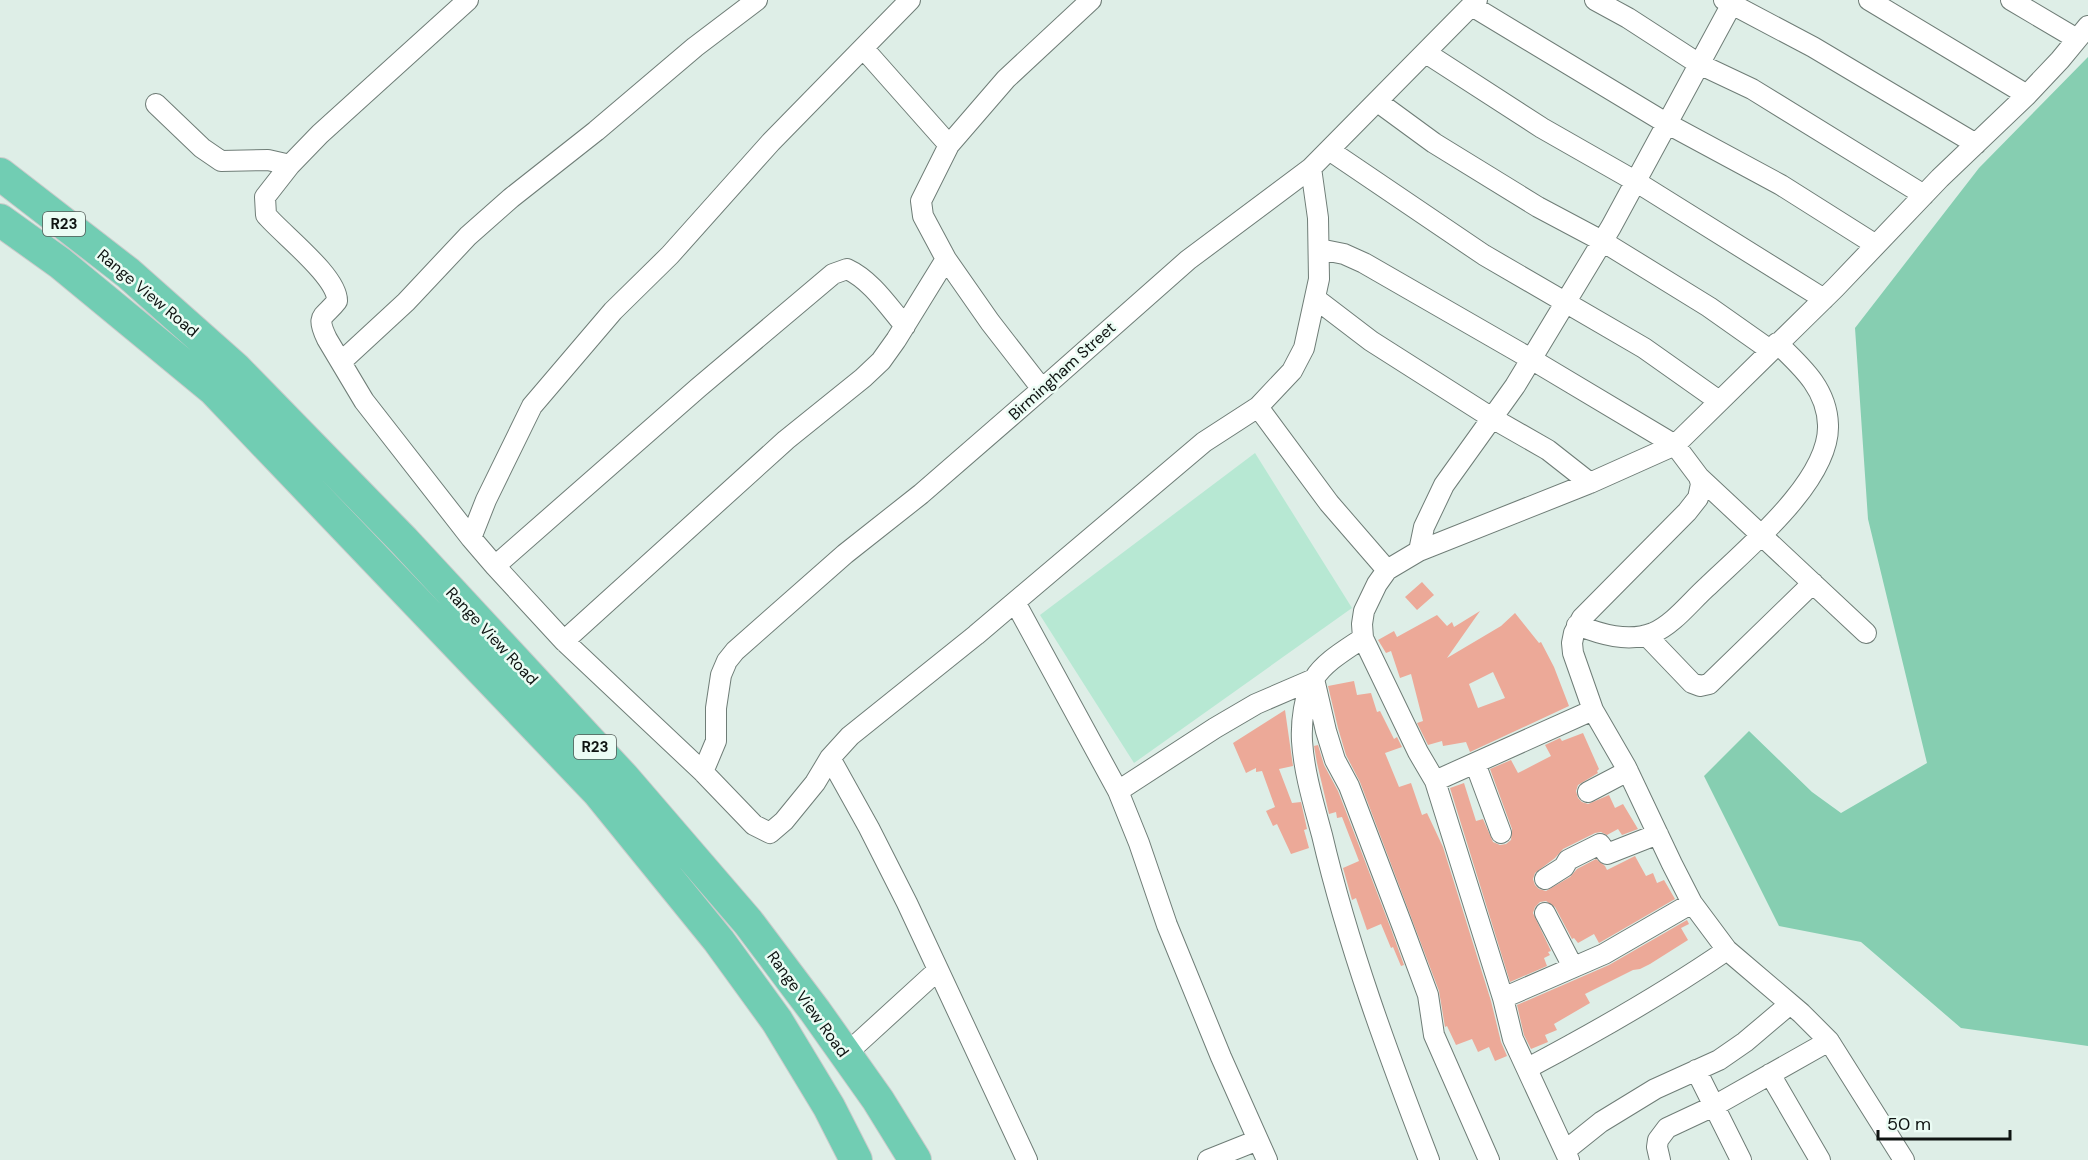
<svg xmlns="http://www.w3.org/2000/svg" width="2088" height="1160" font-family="'DM Sans',sans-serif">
  <rect width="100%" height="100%" fill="#deeee7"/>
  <path fill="#b7e8d3" d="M 1255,453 L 1352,608 L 1134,763 L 1040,615 Z"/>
  <path fill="#86ceb1" d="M 2088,57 L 2088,1046 L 1961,1028 L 1861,942 L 1779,926 L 1704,776 L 1749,731 L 1812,792 L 1841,813 L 1927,763 L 1868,519 L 1855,328 L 1979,168 Z"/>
  <path fill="#eca998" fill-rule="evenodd" d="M 1422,582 L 1434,595 L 1417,610 L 1405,597 Z
    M 1480,611 L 1447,658 L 1501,626 L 1515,613 L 1539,643 L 1541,642 L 1554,667 L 1569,706 L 1470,752 L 1466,742 L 1443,746 L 1442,741 L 1428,745 L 1417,723 L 1423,721 L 1411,674 L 1400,678 L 1391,651 L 1386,653 L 1378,640 L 1394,631 L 1397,637 L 1437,615 L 1447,626 L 1452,622 L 1454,627 ZM 1493,672 L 1505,698 L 1478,708 L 1469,684 Z
    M 1354,681 L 1357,695 L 1371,693 L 1377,712 L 1380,711 L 1394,739 L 1397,737 L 1402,747 L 1385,753 L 1399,787 L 1411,783 L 1422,815 L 1427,813 L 1443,847 L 1491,1001 L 1501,1042 L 1507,1056 L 1495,1061 L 1489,1047 L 1478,1052 L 1472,1039 L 1456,1045 L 1447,1026 L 1445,1027 L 1439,991 L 1360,782 L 1346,755 L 1338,728 L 1328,686 Z
    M 1285,710 L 1293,766 L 1279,769 L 1292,803 L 1301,802 L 1307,829 L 1304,830 L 1309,848 L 1291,854 L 1277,824 L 1273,826 L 1266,811 L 1275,807 L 1262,771 L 1256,772 L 1256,768 L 1246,773 L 1233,743 Z
    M 1583,733 L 1599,769 L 1597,771 L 1598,773 L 1578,785 L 1576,791 L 1578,798 L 1582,802 L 1588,804 L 1609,795 L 1615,808 L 1623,804 L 1638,829 L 1622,835 L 1618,829 L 1607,835 L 1601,832 L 1595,833 L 1563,849 L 1555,858 L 1535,873 L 1533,879 L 1535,885 L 1539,889 L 1546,891 L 1570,877 L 1577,869 L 1596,859 L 1605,866 L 1607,870 L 1635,856 L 1646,876 L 1653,873 L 1657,883 L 1664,880 L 1675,899 L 1599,943 L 1594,934 L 1578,943 L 1574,938 L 1572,939 L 1555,907 L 1546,901 L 1540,902 L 1535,907 L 1533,913 L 1551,951 L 1548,952 L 1550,955 L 1544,958 L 1547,966 L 1510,982 L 1450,788 L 1464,783 L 1476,821 L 1483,819 L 1493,842 L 1500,845 L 1506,844 L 1511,840 L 1512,829 L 1490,769 L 1511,760 L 1518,773 L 1551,756 L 1545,745 L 1560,738 L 1562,741 Z
    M 1318,745 L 1324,765 L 1338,791 L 1391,929 L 1404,965 L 1401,966 L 1393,947 L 1391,948 L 1381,924 L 1367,930 L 1356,898 L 1352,900 L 1343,868 L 1359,861 L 1342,817 L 1337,818 L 1336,812 L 1329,814 L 1317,763 L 1314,746 Z
    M 1687,920 L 1689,924 L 1681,928 L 1688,940 L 1650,964 L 1640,969 L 1633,970 L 1585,994 L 1590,1003 L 1554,1024 L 1557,1030 L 1545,1035 L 1548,1042 L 1531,1049 L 1524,1035 L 1517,1005 L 1609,965 Z"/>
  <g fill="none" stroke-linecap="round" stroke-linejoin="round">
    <g stroke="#6f7d77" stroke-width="22">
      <path id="street" d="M 468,0 L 320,134 L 290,165 L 265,197 L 266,215 C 282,234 338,277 337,301 C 324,318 315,314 327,339 L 364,401 L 471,538 L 495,566 L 564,641 L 703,772 L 754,825 L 770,833 L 784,821 L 815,783 L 830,758 L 850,736 L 976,635 L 1204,442 L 1258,407 L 1292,371 L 1304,348 L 1319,279 L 1318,218 L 1311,168
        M 1595,0 L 1628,18 L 1699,64 L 1752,89 L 1924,195
        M 1724,0 L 1813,47 L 1976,144
        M 1869,0 L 2027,95
        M 2011,0 L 2077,39
        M 1472,6 L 1666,123 L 1781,185 L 1876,245
        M 863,48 L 949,145
        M 1426,53 L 1542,128 L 1635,181 L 1824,299
        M 1378,102 L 1434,143 L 1538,207 L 1602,241 L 1709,307 L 1770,350
        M 156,104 L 202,148 L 221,161 L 268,160 L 290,165
        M 1329,150 L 1484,255 L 1644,348 L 1719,401
        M 1319,249 L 1344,254 L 1364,263 L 1531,359 L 1675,445 L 1699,477 L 1701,484 L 1698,498 L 1687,512 L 1582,618 L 1574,633 L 1572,643 L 1573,653 L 1593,710 L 1626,767 L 1672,864 L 1692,903 L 1727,950 L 1801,1013 L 1829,1041 L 1904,1160
        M 1316,299 L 1371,341 L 1492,418 L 1548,450 L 1590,483
        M 341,362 L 406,302 L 468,236 L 511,198 L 596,131 L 695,47 L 757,0
        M 1042,389 L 990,322 L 946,259 L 923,216 L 921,201 L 949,145 L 1006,79 L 1091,0
        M 1258,407 L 1329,503 L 1387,570
        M 1699,477 L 1866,633
        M 471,538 L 486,500 L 532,406 L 613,311 L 670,255 L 771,142 L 910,0
        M 1419,551 L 1424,527 L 1444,485 L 1515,386 L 1611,227 L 1734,0
        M 495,566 L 698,388 L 833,274 L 847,269 C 871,280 888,306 905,326
        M 1015,602 L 1118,791 L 1139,843 L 1167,925 L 1221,1057 L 1267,1160
        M 1577,625 C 1600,634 1628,643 1653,633 C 1674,624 1691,601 1708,586 C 1745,550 1830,481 1828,425 C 1827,389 1802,367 1777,343
        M 1646,635 L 1692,683 L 1700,686 L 1709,684 L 1813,583
        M 1363,638 C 1347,649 1324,662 1314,679 C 1304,696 1301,722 1302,741 C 1304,773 1314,805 1322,835 C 1348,946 1388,1054 1429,1160
        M 564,641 L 786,440 L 863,378 L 881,361 L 896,340 L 946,259
        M 830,758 L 869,828 L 907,903 L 1027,1160
        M 1475,763 L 1501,833
        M 703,772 L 716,741 L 716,708 L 721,675 L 727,661 L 735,651 L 845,554 L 921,494 L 1042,389 L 1188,260 L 1311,168 L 1477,0
        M 1435,781 L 1593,710
        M 1118,791 L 1215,728 L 1256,704 L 1314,679 L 1326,731 L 1335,760 L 1349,786 L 1402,925 L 1428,995 L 1434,1035 L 1489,1160
        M 1588,792 L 1628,771
        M 1545,879 L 1564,867 L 1568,860 L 1600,844 L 1607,854 L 1658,834
        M 1545,913 L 1573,967
        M 1503,998 L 1604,954 L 1692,903
        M 846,1054 L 938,970
        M 1528,1068 C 1596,1032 1663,994 1727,950
        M 1696,1070 L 1741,1160
        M 1770,1074 L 1820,1160
        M 1566,1150 L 1601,1122 L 1655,1089 L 1719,1060 L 1745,1042 L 1790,1004
        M 1208,1160 L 1258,1140
        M 1569,1160 L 1513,1039 L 1503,998 L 1435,781 L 1418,752 L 1363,638 L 1362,624 L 1364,611 L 1377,584 L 1387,570 L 1419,551 L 1590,483 L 1675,445 L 1835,288 L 1940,178 L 2027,95 L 2060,60 L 2088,26
        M 1660,1160 L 1657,1147 L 1658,1140 L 1667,1128 L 1714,1106 L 1829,1041"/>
    </g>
    <g stroke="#cacbcb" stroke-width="34">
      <path id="primary" d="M 0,174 L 128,273 L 235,368 L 404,541 L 624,778 L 748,922 L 815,1011 L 878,1100 L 915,1160
        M 0,220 L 60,263 L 214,390 L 598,792 L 719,941 L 777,1021 L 829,1107 L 856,1160"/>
    </g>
    <use href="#street" stroke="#fff" stroke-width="20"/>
    <use href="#primary" stroke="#71cdb3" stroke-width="32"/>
  </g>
  <g text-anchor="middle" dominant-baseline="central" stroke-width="5" stroke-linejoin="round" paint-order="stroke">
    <g fill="#ebfcf4" stroke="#515a56" stroke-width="1.5">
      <rect x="43" y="212" width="42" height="24" rx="4.5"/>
      <rect x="574" y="735" width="42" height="24" rx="4.5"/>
    </g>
    <g font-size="15" font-weight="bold" fill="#0f1412">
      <text x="64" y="224">R23</text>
      <text x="595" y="747">R23</text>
    </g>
    <g font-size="16" fill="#0f1412" stroke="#ebfcf4">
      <text transform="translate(148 293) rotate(40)">Range View Road</text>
      <text transform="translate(1062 371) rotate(-42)">Birmingham Street</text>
      <text transform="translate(492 636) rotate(47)">Range View Road</text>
      <text transform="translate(808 1004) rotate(54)">Range View Road</text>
    </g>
  </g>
  <path d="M1878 1130v9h132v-9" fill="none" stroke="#0f1412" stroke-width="3"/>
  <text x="1887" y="1130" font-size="18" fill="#0f1412" stroke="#ebfcf4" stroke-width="4.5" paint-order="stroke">50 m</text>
</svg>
